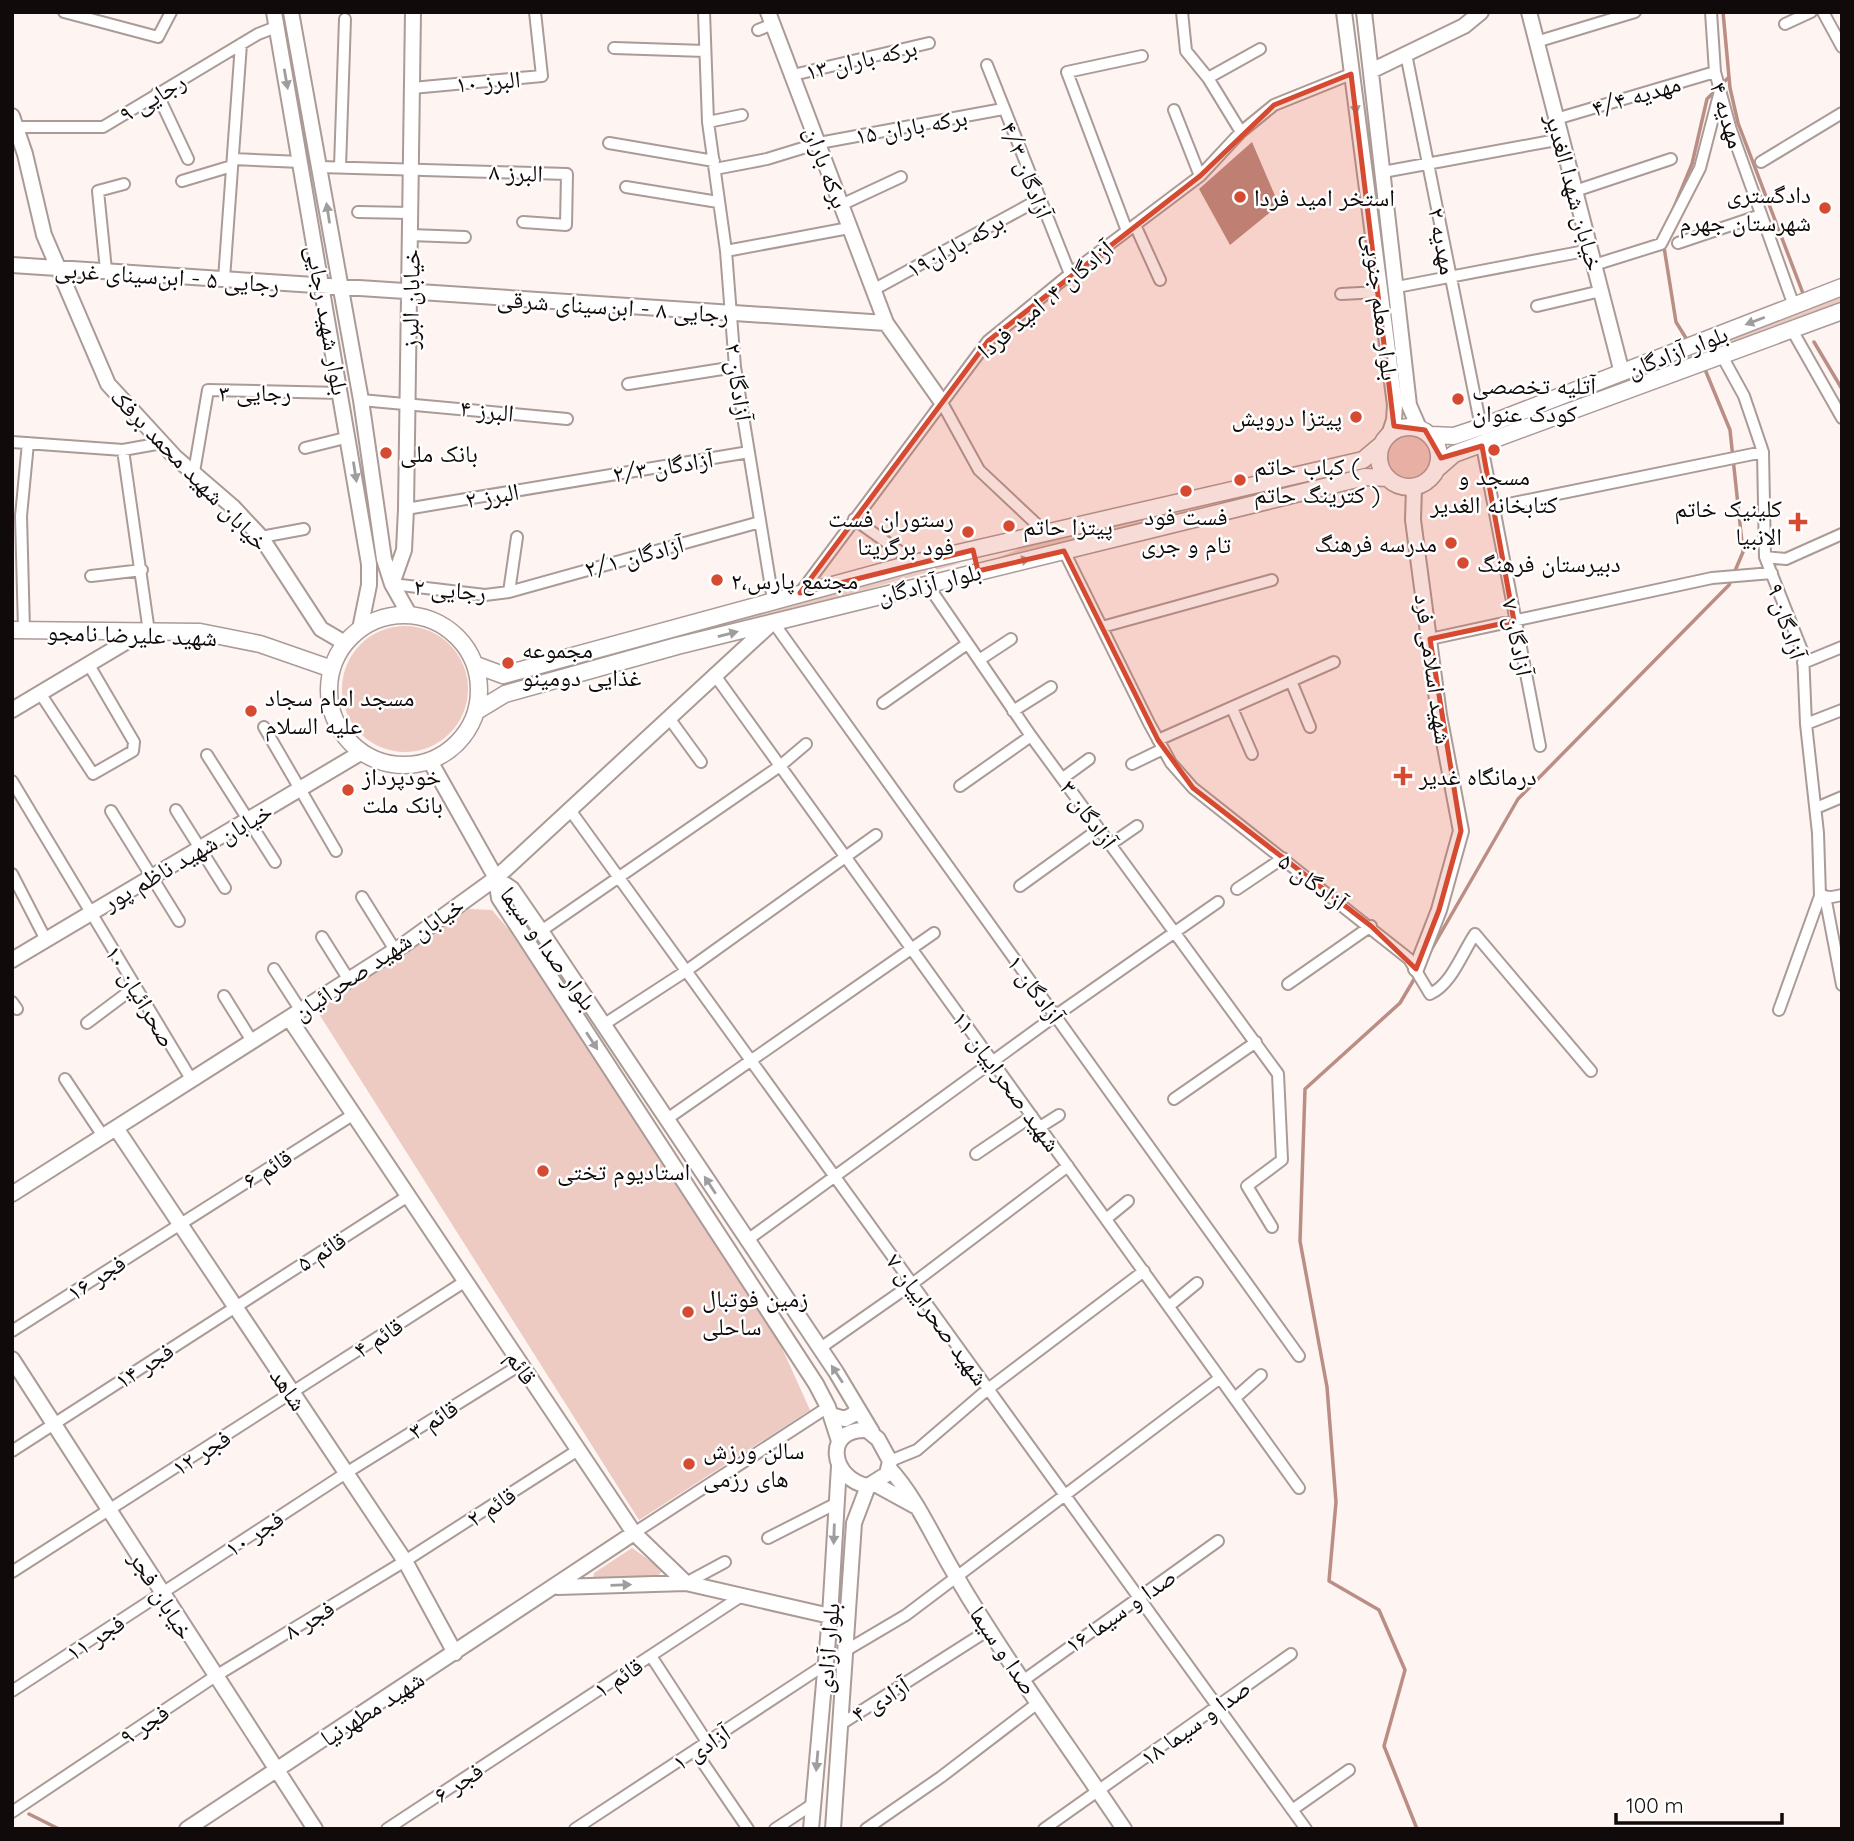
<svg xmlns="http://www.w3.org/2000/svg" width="1854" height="1841" font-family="Quicksand,'Noto Naskh Arabic',sans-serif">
  <rect width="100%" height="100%" fill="#fef4f1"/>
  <path fill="#edcac2" d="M 1842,292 L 1842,301 L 1797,320 L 1455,447 L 1454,441 Z
    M1387 458a22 22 0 1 1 44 0a22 22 0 1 1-44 0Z
    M 1355,466 L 1357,476 L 991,561 L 1028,545 Z
    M 961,563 L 700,636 L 741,618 L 930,566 Z
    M342 689a63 63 0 1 1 126 0a63 63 0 1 1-126 0Z
    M 469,909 L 492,910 L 509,930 L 777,1337 L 810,1410 L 639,1520 L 314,1006 Z
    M 632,1548 L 663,1570 L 657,1577 L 593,1579 L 594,1573 Z"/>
  <path fill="#ba8e84" d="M 1252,142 L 1279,205 L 1230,245 L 1199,189 Z"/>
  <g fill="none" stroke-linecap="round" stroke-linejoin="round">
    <path stroke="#ba8e84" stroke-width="3.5" d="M 1723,12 L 1730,88 L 1738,123 L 1804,296
      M 1722,84 L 1729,77
      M 1668,222 L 1692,164 L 1707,99 L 1716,90
      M 1664,247 L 1676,322 L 1689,343
      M 1814,342 L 1842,389
      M 1427,957 L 1518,799 L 1729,585 L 1743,552 L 1730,430 L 1704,367
      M 1416,976 L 1400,1003 L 1305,1089 L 1300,1241 L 1327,1387 L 1336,1502 L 1329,1581 L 1379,1610 L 1405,1670 L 1384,1746 L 1417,1829
      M 29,1814 L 59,1829"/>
    <g stroke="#aa9b97" stroke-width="14">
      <path id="street" d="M 64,12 L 158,37 L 171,12
        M 704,12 L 708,122 L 726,251 L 735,367 L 773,600
        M 1182,12 L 1186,51 L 1208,78 L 1241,132
        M 1711,12 L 1715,72 L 1731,130 L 1794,306
        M 1823,12 L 1842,47
        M 1785,24 L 1811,12
        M 758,30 L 773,24
        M 1536,42 L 1635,12
        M 614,48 L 705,51
        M 1406,54 L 1481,427
        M 987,65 L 1070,274
        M 793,75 L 929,43
        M 1208,78 L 1260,49
        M 412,88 L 542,76 L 535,12
        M 157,93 L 188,159
        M 1174,110 L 1200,176
        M 1556,119 L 1715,72
        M 708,122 L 742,115
        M 17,127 L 103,127 L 258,34 L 276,27
        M 609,143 L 714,161
        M 233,159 L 301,162
        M 1761,162 L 1842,113
        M 320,167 L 567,174 L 566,225 L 523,222
        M 340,167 L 345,19
        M 715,169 L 767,159 L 819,143 L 1003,109
        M 1383,172 L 1562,139
        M 182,181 L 232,166
        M 626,187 L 718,202
        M 1575,191 L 1671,159
        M 841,205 L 901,177
        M 358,212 L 411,213
        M 1135,225 L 1160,280
        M 1127,231 L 1067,72 L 1142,56
        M 410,235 L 465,237
        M 1678,243 L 1761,215
        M 726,251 L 849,228
        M 1594,265 L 1661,244 L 1700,168 L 1720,91
        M 106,270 L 98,191 L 124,184
        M 224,279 L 241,44
        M 1397,287 L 1590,250
        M 873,290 L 1038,200
        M 1341,294 L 1380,292
        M 1537,306 L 1601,291
        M 1792,330 L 1842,418
        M 1722,356 L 1744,396 L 1763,452 L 1765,557 L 1803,653 L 1806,724 L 1818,833 L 1820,896 L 1779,1010
        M 628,384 L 735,367
        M 361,400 L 567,419
        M 941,401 L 979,470 L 1046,533
        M 12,442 L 123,450 L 162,443
        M 1482,446 L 1540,746
        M 305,448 L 349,437
        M 123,450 L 149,632
        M 194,472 L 208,390 L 341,393
        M 1494,507 L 1763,452
        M 406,509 L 749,452
        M 854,519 L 903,554
        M 261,537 L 304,529
        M 1064,551 L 1149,723 L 1171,763 L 1193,788 L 1409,959 L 1430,994 C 1452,984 1462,953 1475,934 L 1591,1071
        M 1765,557 L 1786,559 L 1842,534
        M 91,576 L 142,570
        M 392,584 L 485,595 L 509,592 L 760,522
        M 927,584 L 1031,736 L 1278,1074 L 1282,1160 L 1247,1186 L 1272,1227
        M 509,592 L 517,537
        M 800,593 L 988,341 L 1070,274 L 1200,176 L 1241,132 L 1274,105 L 1351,74
        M 773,622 L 1299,1356
        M 1102,627 L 1272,580
        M 24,630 L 21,516 L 28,443
        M 1430,639 L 1712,578 L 1772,573
        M 979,660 L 1011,639
        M 1803,663 L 1842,647
        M 714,674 L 1299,1488
        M 1291,681 L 1310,727
        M 40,693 L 93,774 L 133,751 L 134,742 L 89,665
        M 883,703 L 967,644
        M 1232,708 L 1252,754
        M 1013,711 L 1051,687
        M 669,718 L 701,762
        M 1806,724 L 1842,710
        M 264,727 L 336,851
        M 1158,740 L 1334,662
        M 207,755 L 275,862
        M 1132,764 L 1163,749
        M 1063,778 L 1089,759
        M 12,781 L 191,1079
        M 960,786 L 1031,736
        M 1816,808 L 1842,797
        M 176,810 L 225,888
        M 570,810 L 1306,1829
        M 111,811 L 179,921
        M 1111,844 L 1137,826
        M 12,874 L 45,938
        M 1020,886 L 1099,829
        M 1237,889 L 1283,858
        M 1820,896 L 1832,897 L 1842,895
        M 1825,896 L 1842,985
        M 362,897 L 395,950
        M 541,931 L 780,766 L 806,744
        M 322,937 L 349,980
        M 274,969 L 301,1011
        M 1288,984 L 1371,926
        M 224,996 L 252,1041
        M 12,1002 L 17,1009
        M 87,1023 L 135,987
        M 603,1025 L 686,971 L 876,835
        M 65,1079 L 103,1136
        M 1174,1099 L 1256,1042
        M 667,1119 L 934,933
        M 1040,1127 L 1059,1115
        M 976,1154 L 1032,1116
        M 1106,1219 L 1128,1201
        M 746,1241 L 1055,1016 L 1218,902
        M 1169,1306 L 1197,1283
        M 12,1331 L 354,1114
        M 819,1349 L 912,1284 L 1068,1166
        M 1235,1398 L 1261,1375
        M 12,1451 L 408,1196
        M 890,1461 L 917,1450 L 988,1389 L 1144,1271
        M 634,1533 L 828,1407
        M 768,1538 L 835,1504
        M 12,1572 L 464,1282
        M 686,1583 L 725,1562
        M 845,1651 L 906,1615 L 1220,1378
        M 651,1656 L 707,1742
        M 1024,1680 L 1218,1541
        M 12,1691 L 346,1473 L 520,1365
        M 841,1724 L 990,1629
        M 695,1751 L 748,1829
        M 1292,1810 L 1349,1770
        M 12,1812 L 214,1677 L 405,1561 L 578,1450
        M 387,1829 L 743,1595
        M 575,1829 L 826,1664
        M 775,1829 L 813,1804
        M 866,1829 L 941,1777 L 1039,1702
        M 1044,1829 L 1291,1654"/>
    </g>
    <g stroke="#aa9b97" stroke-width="18">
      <path id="secondary" d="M 274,12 L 369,564 L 369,585 L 360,629
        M 291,12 L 361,400 L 384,559 L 392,584 L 409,614
        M 768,12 L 886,323 L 941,401
        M 1344,12 L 1395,405 L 1394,420 L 1389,435
        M 1364,12 L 1409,405 L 1419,428
        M 1529,12 L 1622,373
        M 1371,71 L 1464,26 L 1481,12
        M 12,116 L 25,154 L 44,235 L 108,384 L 175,457 L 233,507 L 261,537 L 321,629 L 345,643
        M 12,265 L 886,323
        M 1414,487 L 1413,520 L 1439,715 L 1461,831 L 1439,910 L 1416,969
        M 392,584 L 404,550 L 406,509 L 413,12
        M 12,710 L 141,633
        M 430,761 L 496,878 L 499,898 L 816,1384 L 828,1407 L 839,1441
        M 496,878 L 512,889 L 541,931 L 836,1372 L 872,1432
        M 12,960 L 362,752
        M 289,1018 L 634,1533 L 686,1583 L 830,1616
        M 116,1128 L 405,1561 L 455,1653
        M 12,1194 L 405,944 L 496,878 L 773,622
        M 12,1359 L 315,1829
        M 831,1415 L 845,1419 L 856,1413 L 856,1406
        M 867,1430 L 878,1439 L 890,1461 L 887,1474 L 868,1486 C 830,1479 823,1428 867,1430 Z
        M 889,1468 C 918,1500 934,1540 956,1576 C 1007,1663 1068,1745 1124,1829
        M 875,1484 L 917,1507
        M 558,1587 L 686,1583
        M 187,1829 L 634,1533
        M 811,1829 L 830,1616 L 839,1466
        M 833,1829 L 854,1523 L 868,1486"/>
    </g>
    <g stroke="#aa9b97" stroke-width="19">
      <path id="primary" d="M1379 457a30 30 0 1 1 60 0a30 30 0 1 1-60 0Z
        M 1431,435 L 1454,436 L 1481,427 L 1842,287
        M 1438,468 L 1454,454 L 1842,311
        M329 690a75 75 0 1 1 150 0a75 75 0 1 1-150 0Z
        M 12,630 L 200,632 L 260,644 L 332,669
        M 476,665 L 503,675 L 910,564 L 1363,460 L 1382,444
        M 477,711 L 505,694 L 677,646 L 1365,477 L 1388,478"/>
    </g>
    <use href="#street" stroke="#fff" stroke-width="10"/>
    <use href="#secondary" stroke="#fff" stroke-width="14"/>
    <use href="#primary" stroke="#fff" stroke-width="16"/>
  </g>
  <defs><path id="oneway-solid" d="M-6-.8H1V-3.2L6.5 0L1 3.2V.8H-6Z" transform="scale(1.75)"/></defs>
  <g fill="#9f9d9d">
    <use href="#oneway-solid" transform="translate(286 79) rotate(80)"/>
    <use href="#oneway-solid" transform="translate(1355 104) rotate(82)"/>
    <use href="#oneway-solid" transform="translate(328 213) rotate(-99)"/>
    <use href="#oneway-solid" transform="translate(1755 321) rotate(159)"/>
    <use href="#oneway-solid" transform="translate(355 472) rotate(81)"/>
    <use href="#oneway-solid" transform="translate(1020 561) rotate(-13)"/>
    <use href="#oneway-solid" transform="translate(728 634) rotate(-14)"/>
    <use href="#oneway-solid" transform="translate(592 1041) rotate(57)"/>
    <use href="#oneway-solid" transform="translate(710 1185) rotate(-123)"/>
    <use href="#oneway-solid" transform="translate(837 1374) rotate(-123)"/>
    <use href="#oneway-solid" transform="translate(834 1534) rotate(92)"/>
    <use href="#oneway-solid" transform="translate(621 1585) rotate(-2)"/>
    <use href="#oneway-solid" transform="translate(817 1761) rotate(95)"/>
  </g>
  <path fill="#d54a30" fill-opacity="0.2" stroke="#d54a30" stroke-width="5" stroke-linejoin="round" d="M 1351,74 L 1394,426 L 1425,430 L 1441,458 L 1482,446 L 1514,621 L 1430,639 L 1461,831 L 1439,910 L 1416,969 L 1371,926 L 1193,788 L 1158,740 L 1064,551 L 978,571 L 973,550 L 800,593 L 988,341 L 1200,176 L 1274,105 Z"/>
  <g fill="#d54a30" stroke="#fff" stroke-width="2.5">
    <circle cx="1240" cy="197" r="7"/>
    <circle cx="1825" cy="208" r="7"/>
    <circle cx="1458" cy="399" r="7"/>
    <circle cx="1356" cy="417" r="7"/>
    <circle cx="1494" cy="450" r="7"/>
    <circle cx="386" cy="453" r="7"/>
    <circle cx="1240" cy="480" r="7"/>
    <circle cx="1186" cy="491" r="7"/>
    <path d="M1794.5 511.5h7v7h7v7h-7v7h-7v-7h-7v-7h7z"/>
    <circle cx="1009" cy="526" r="7"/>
    <circle cx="968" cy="532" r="7"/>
    <circle cx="1451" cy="543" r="7"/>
    <circle cx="1463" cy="563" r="7"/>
    <circle cx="717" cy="580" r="7"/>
    <circle cx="508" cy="663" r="7"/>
    <circle cx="251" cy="711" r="7"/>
    <path d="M1399.5 765.5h7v7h7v7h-7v7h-7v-7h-7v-7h7z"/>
    <circle cx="348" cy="790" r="7"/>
    <circle cx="543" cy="1171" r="7"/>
    <circle cx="688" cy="1312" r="7"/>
    <circle cx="689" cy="1464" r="7"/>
  </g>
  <g text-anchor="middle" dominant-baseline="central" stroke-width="5" stroke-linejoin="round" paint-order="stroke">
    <g font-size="24" fill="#100b0a" stroke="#fff">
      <text transform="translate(861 59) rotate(-13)">برکه باران ۱۳</text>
      <text transform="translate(488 81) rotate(-5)">البرز ۱۰</text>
      <text transform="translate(1636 95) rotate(-17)">مهدیه ۴/۴</text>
      <text transform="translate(152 97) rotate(-31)">رجایی ۹</text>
      <text transform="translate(1728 115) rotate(73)">مهدیه ۴</text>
      <text transform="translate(911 126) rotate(-10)">برکه باران ۱۵</text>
      <text transform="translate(827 167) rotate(70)">برکه باران</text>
      <text transform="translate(1027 170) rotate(68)">آزادگان ۴/۳</text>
      <text transform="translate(516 172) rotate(2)">البرز ۸</text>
      <text transform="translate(1575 192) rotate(75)">خیابان شهدا الغدیر</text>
      <text transform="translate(1443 241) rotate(79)">مهدیه ۲</text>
      <text transform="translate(955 245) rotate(-29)">برکه باران۱۹</text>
      <text transform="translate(167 276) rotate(4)">رجایی ۵ - ابن‌سینای غربی</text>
      <text transform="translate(410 299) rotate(-89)">خیابان البرز</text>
      <text transform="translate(1045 299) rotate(-40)">آزادگان ۴، امید فردا</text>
      <text transform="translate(613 306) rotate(4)">رجایی ۸ - ابن‌سینای شرقی</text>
      <text transform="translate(1382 307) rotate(83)">بلوار معلم جنوبی</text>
      <text transform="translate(328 320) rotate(80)">بلوار شهید رجایی</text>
      <text transform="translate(1677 351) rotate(-21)">بلوار آزادگان</text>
      <text transform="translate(739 382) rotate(82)">آزادگان ۲</text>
      <text x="255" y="392">رجایی ۳</text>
      <text transform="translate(487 410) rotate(6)">البرز ۴</text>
      <text transform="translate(663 466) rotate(-9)">آزادگان ۲/۳</text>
      <text transform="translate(190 469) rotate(46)">خیابان شهید محمد برفک</text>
      <text transform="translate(492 495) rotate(-10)">البرز ۲</text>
      <text transform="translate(634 556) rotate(-15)">آزادگان ۲/۱</text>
      <text transform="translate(929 583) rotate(-14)">بلوار آزادگان</text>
      <text transform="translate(450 589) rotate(5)">رجایی ۲</text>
      <text transform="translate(1787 621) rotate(72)">آزادگان ۹</text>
      <text transform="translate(132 634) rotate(2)">شهید علیرضا نامجو</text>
      <text transform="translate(1518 637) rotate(79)">آزادگان ۷</text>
      <text transform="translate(1434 669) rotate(82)">شهید اسلامی فرد</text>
      <text transform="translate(1089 814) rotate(54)">آزادگان ۳</text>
      <text transform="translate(187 856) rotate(-30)">خیابان شهید ناظم پور</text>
      <text transform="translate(1313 881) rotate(37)">آزادگان ۵</text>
      <text transform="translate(549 948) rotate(54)">بلوار صدا و سیما</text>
      <text transform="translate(378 958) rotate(-34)">خیابان شهید صحرائیان</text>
      <text transform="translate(1036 989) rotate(54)">آزادگان ۱</text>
      <text transform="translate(141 996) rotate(59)">صحرائیان ۱۰</text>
      <text transform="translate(1007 1081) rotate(54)">شهید صحراییان ۱۱</text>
      <text transform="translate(267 1168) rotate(-32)">قائم ۶</text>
      <text transform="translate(321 1251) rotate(-32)">قائم ۵</text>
      <text transform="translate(96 1277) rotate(-33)">فجر ۱۶</text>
      <text transform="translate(938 1319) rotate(54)">شهید صحراییان ۷</text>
      <text transform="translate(378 1337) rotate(-33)">قائم ۴</text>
      <text transform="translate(144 1365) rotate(-33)">فجر ۱۴</text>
      <text transform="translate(522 1367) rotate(56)">قائم</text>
      <text transform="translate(289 1389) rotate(56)">شاهد</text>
      <text transform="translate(433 1419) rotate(-32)">قائم ۳</text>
      <text transform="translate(201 1452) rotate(-33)">فجر ۱۲</text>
      <text transform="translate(491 1506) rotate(-33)">قائم ۲</text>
      <text transform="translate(254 1533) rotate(-33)">فجر ۱۰</text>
      <text transform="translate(162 1595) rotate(58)">خیابان فجر</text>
      <text transform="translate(1120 1610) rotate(-35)">صدا و سیما ۱۶</text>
      <text transform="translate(309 1619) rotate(-31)">فجر ۸</text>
      <text transform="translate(95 1637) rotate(-33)">فجر ۱۱</text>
      <text transform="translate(827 1648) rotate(-85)">بلوار آزادی</text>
      <text transform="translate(1004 1650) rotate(56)">صدا و سیما</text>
      <text transform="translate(618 1677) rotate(-33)">قائم ۱</text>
      <text transform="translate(880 1699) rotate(-32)">آزادی ۴</text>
      <text transform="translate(372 1708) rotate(-33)">شهید مطهرنیا</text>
      <text transform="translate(1195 1722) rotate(-36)">صدا و سیما ۱۸</text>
      <text transform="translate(144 1724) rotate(-34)">فجر ۹</text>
      <text transform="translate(701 1747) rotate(-33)">آزادی ۱</text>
      <text transform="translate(458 1782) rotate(-33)">فجر ۶</text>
    </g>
    <g font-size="24" fill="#100b0a" stroke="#fff" text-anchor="start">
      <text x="1811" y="194" text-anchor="end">دادگستری<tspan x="1811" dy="28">شهرستان جهرم</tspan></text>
      <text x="1254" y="197">استخر امید فردا</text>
      <text x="1472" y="385">آتلیه تخصصی<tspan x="1472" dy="28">کودک عنوان</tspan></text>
      <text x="1342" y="417" text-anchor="end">پیتزا درویش</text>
      <text x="400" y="453">بانک ملی</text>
      <text x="1254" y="466">کباب حاتم (<tspan x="1254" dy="28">کترینگ حاتم )</tspan></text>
      <text x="1494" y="476" text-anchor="middle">مسجد و<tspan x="1494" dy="28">کتابخانه الغدیر</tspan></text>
      <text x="1782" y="508" text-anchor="end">کلینیک خاتم<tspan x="1782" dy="28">الانبیا</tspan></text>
      <text x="1186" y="516" text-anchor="middle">فست فود<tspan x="1186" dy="28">تام و جرى</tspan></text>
      <text x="954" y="518" text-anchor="end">رستوران فست<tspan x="954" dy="28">فود برگریتا</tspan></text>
      <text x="1023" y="526">پیتزا حاتم</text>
      <text x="1437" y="543" text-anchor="end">مدرسه فرهنگ</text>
      <text x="1477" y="563">دبیرستان فرهنگ</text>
      <text x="731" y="580">۲،مجتمع پارس</text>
      <text x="522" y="649">مجموعه<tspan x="522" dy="28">غذایى دومینو</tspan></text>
      <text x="265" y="697">مسجد امام سجاد<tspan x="265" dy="28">علیه السلام</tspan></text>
      <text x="362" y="776">خودپرداز<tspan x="362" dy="28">بانک ملت</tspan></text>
      <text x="1419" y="776">درمانگاه غدیر</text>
      <text x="557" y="1171">استادیوم تختی</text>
      <text x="702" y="1298">زمین فوتبال<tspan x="702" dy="28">ساحلی</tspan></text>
      <text x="703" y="1450">سالن ورزش<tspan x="703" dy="28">های رزمی</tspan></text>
    </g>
  </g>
  <rect width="1854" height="1841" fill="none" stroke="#100b0a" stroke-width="28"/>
  <path d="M1616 1813v10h166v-10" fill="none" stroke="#100b0a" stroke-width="3.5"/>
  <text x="1626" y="1813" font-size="21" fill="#100b0a" stroke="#ffffff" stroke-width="5" paint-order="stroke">100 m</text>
</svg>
